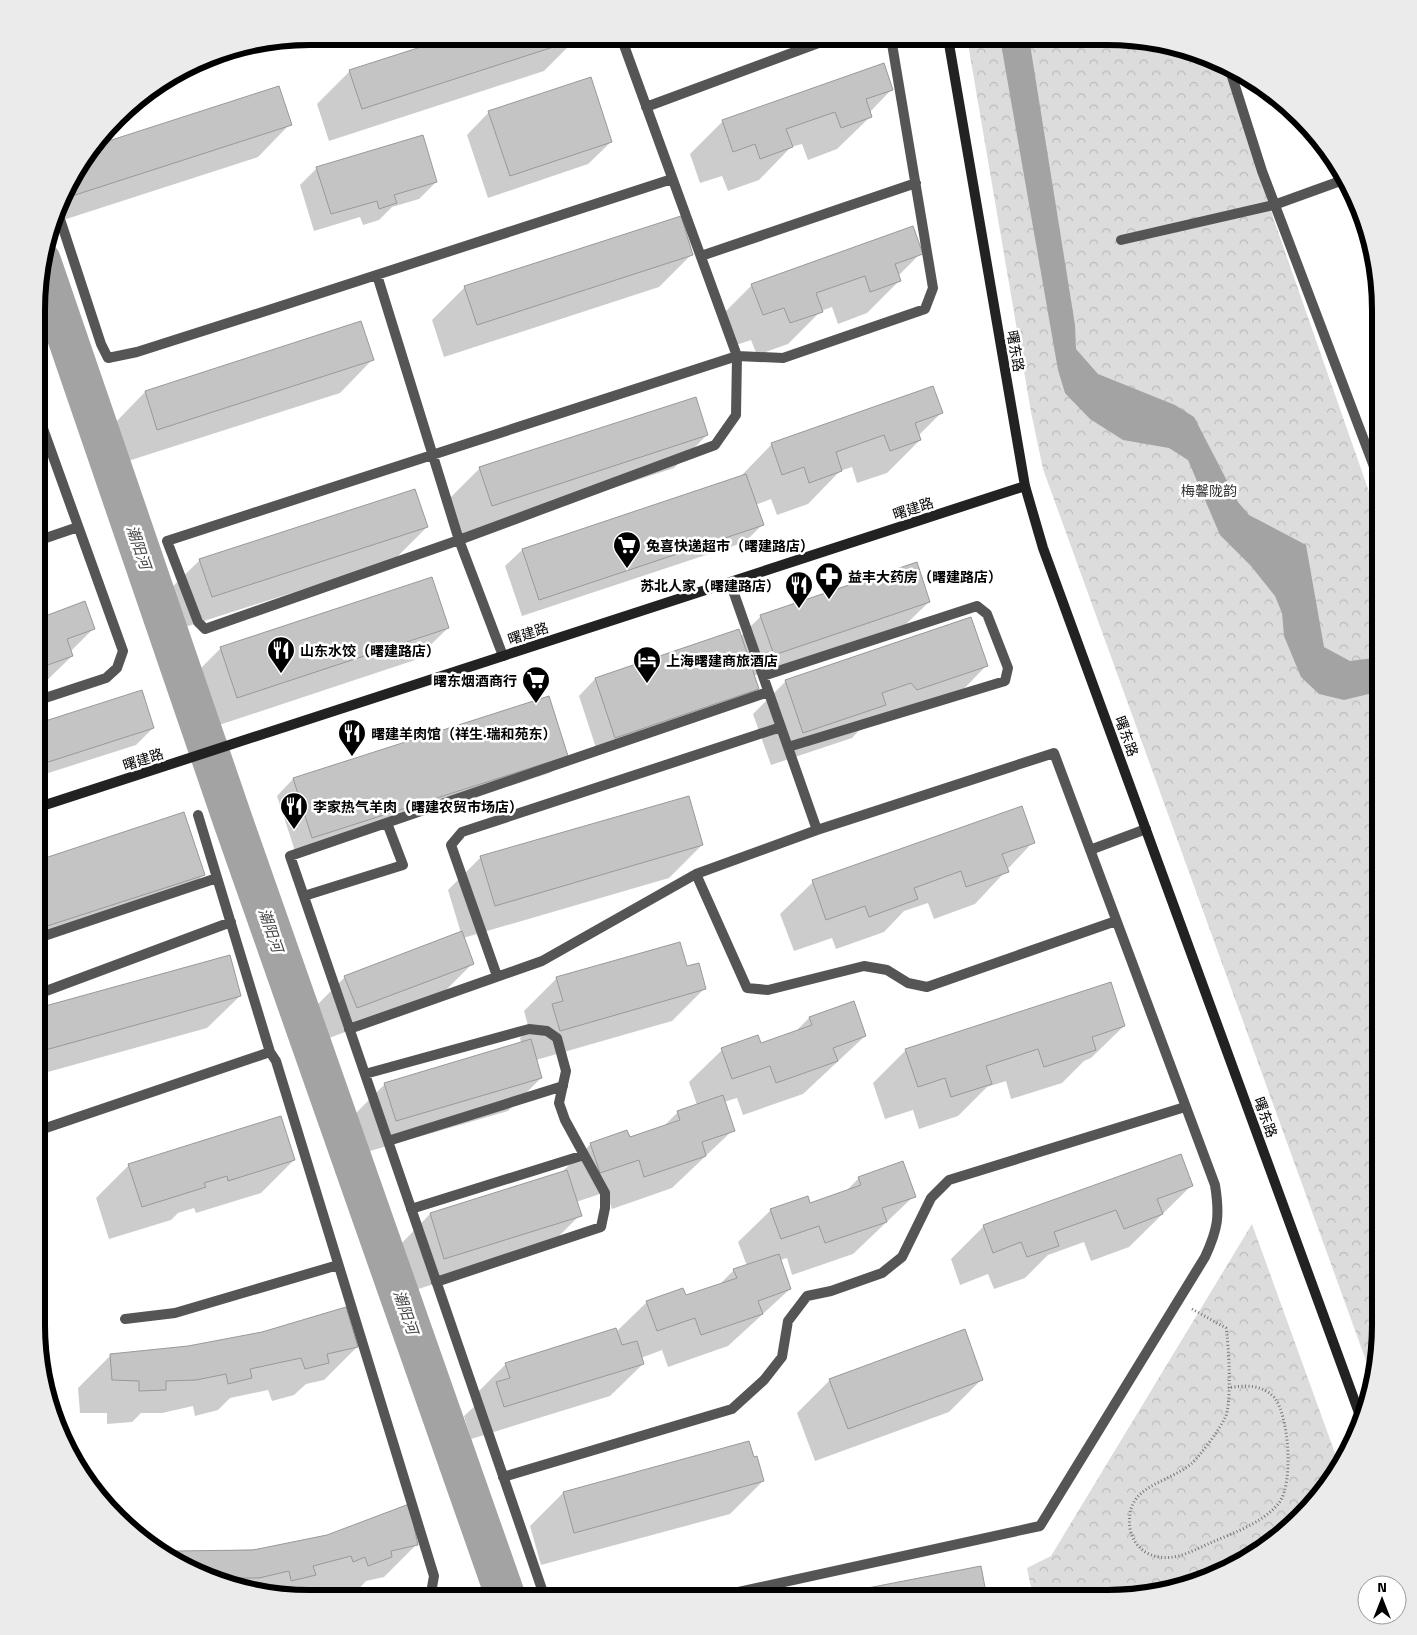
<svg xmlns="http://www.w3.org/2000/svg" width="1417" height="1635" font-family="'Titillium Web','Noto Sans SC',sans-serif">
  <defs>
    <pattern id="forest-crowns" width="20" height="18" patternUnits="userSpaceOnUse" patternTransform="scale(1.25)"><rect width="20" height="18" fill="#dcdcdc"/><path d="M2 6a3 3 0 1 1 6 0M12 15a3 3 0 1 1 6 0" fill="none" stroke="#bbb"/></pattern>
  </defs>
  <rect width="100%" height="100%" fill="#fff"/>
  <path fill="url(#forest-crowns)" d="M 967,38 L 1143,39 L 1211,57 L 1224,64 L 1276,226 L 1381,526 L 1380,1343 L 1373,1380 L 1043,469 L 1031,412 Z
    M 1252,1224 L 1340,1467 L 1300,1519 L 1244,1562 L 1178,1589 L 1124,1598 L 1033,1598 L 1027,1568 L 1051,1556 Z"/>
  <path fill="#a3a3a3" d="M 1000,38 L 1029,38 L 1075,325 L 1076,349 L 1098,374 L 1175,405 L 1194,417 L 1238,502 L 1249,515 L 1306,545 L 1324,647 L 1350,661 L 1381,657 L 1381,691 L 1344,700 L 1319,694 L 1301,677 L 1284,636 L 1282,613 L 1275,596 L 1251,566 L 1220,535 L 1188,460 L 1169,448 L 1123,440 L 1090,419 L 1065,393 L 1058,370 Z"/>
  <path fill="#0003" d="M 456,37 L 577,38 L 544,71 L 329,141 L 317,104 L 350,71 Z
    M 609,37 L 634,37 L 611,45 Z
    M 892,89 L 869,113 L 870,117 L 837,149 L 808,160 L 802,144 L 791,147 L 759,180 L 728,191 L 722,176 L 700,183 L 690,154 L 723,121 Z
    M 489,112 L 611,142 L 588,164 L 488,198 L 467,135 Z
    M 290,124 L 258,157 L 54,223 L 73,174 L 95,147 Z
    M 317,168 L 436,182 L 419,199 L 392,207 L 379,220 L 363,225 L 360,217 L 314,231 L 300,185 Z
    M 921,253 L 898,276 L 900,280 L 867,313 L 838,324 L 832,307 L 821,311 L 788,344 L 757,355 L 751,340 L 730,347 L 719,318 L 752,285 Z
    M 692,254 L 659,287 L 444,357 L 432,320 L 465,287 Z
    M 360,323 L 372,360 L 340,393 L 125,462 L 113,425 L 145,392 Z
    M 941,413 L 918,436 L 920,440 L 887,473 L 857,483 L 852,467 L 840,471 L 808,504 L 777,515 L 771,499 L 755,505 L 762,525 L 745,542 L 522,616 L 505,566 L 522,550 L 739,478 L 772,444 Z
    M 707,435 L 674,468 L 459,538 L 447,501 L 480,468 Z
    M 427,527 L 394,560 L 179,629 L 167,592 L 200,560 Z
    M 929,602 L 906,624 L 753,676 L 758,689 L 741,706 L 598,754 L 579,696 L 595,679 L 740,637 L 761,616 Z
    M 84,603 L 94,628 L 70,652 L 72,656 L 39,688 L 40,619 Z
    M 448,628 L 415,660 L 204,730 L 188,681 L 221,648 Z
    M 986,666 L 954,699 L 872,717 L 852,738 L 771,765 L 753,714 L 786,681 Z
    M 39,725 L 153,728 L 136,745 L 39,776 Z
    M 567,756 L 550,773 L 296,854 L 277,796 L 293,779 Z
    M 184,813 L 204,874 L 187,891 L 38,940 L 39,861 Z
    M 1033,842 L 975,904 L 934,919 L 928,903 L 904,911 L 884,932 L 836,949 L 832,938 L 794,951 L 780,914 L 813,882 Z
    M 702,845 L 669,878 L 463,938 L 472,964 L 440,996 L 324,1040 L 312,1010 L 345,977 L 461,933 L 448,890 L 481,857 Z
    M 229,956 L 240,996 L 207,1028 L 37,1075 L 38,1009 Z
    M 686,968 L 705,988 L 672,1021 L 536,1060 L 541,1078 L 508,1111 L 363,1153 L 352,1117 L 385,1084 L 521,1043 L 520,1038 L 529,1029 L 524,1011 L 557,978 Z
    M 809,1018 L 865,1036 L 803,1094 L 743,1115 L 737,1098 L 724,1102 L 733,1130 L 672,1188 L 612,1209 L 606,1192 L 576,1202 L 580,1215 L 547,1248 L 412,1291 L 398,1247 L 430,1214 L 561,1173 L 591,1144 L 629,1139 L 663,1127 L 678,1112 L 697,1105 L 689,1082 L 722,1050 L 760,1044 L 795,1032 Z
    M 1124,1026 L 1091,1058 L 1084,1061 L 1062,1083 L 1011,1099 L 1006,1081 L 987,1087 L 958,1116 L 919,1129 L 913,1110 L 885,1119 L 873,1083 L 906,1050 Z
    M 294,1160 L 261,1193 L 196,1213 L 194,1208 L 178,1213 L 171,1220 L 109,1239 L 96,1198 L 129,1165 Z
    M 859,1178 L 914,1196 L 853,1254 L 792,1275 L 787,1258 L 780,1260 L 790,1289 L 728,1346 L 668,1367 L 662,1350 L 641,1358 L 643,1364 L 610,1396 L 471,1439 L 464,1416 L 476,1405 L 473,1397 L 506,1364 L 616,1332 L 647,1302 L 685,1297 L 719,1285 L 734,1270 L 747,1266 L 738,1242 L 771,1210 L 810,1205 L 844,1193 Z
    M 1191,1186 L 1129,1247 L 1091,1261 L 1084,1242 L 1048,1255 L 1025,1278 L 994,1289 L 988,1274 L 960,1285 L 951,1259 L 984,1226 Z
    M 357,1347 L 324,1380 L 306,1384 L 294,1395 L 272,1401 L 268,1390 L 230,1398 L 218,1410 L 195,1416 L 193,1406 L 162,1413 L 141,1413 L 132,1422 L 107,1424 L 107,1413 L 80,1413 L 78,1388 L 111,1355 Z
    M 982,1379 L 949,1412 L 815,1461 L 797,1413 L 830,1380 Z
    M 749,1443 L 763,1481 L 730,1514 L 541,1565 L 530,1526 L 563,1493 Z
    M 417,1544 L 384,1577 L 366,1581 L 358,1590 L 335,1598 L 332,1589 L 320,1594 L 318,1588 L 294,1595 L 291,1598 L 223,1584 L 168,1558 L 174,1552 Z
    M 980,1568 L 986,1598 L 822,1598 Z"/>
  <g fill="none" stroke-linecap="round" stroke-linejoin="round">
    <path stroke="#a3a3a3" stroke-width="40" d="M 41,261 L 233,821 L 506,1598"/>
  </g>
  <path fill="#c4c4c4" stroke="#999" d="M 452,37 L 578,37 L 578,39 L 362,109 L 349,70 Z
    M 884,63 L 893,90 L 866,99 L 872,117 L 841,128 L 835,112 L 786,129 L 793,147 L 760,159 L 755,144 L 733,152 L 722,120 Z
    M 591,77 L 612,142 L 510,176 L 488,111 Z
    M 279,86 L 292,125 L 75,195 L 70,180 L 73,174 L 96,145 Z
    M 423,135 L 437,182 L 394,195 L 397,203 L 379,209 L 377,201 L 331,214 L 316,167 Z
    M 681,216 L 693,255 L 477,325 L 464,286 Z
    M 913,226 L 923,254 L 895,264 L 901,281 L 870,292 L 865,276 L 816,293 L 823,312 L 790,323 L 784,308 L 763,315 L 751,284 Z
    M 361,321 L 374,360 L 157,430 L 145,391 Z
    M 933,386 L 943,413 L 915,423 L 921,440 L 890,451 L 884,435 L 836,452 L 842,471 L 809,483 L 804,467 L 782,475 L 771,443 Z
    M 696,397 L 708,435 L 492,506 L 479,467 Z
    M 746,474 L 764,525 L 539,600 L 522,549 Z
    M 415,489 L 428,527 L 212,597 L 199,559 Z
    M 917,562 L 930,602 L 774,655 L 760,615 Z
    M 432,577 L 449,628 L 237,698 L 220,647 Z
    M 85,601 L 95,629 L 67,639 L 73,656 L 42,667 L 40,659 L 40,618 Z
    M 971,617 L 988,666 L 917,690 L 911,683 L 882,693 L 886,705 L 803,733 L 785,680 Z
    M 739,629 L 759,689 L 615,738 L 595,678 Z
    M 142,690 L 154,728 L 39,765 L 39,723 Z
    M 549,696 L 568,756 L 312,838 L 293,778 Z
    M 689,796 L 703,845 L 495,906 L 480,856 Z
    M 1022,806 L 1035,843 L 1002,854 L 1009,872 L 966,887 L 961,871 L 914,888 L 918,899 L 869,917 L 865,906 L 826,920 L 812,880 Z
    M 184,812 L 205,875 L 38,929 L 39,860 Z
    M 462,931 L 474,964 L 357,1008 L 344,976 Z
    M 680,942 L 687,966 L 699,963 L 706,989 L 560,1031 L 552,1004 L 563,1001 L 556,977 Z
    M 230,955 L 241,996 L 38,1052 L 38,1008 Z
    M 1111,982 L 1125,1026 L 1092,1037 L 1096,1050 L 1044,1067 L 1038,1049 L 986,1066 L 992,1084 L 951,1097 L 945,1078 L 918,1087 L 905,1049 Z
    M 854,1001 L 866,1036 L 833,1048 L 838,1061 L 776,1083 L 770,1066 L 732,1079 L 721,1048 L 758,1035 L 761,1043 L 812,1025 L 809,1017 Z
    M 531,1039 L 542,1078 L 396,1121 L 384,1083 Z
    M 723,1095 L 735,1131 L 702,1142 L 706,1156 L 644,1177 L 639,1160 L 600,1173 L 590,1143 L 627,1130 L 630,1137 L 680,1120 L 677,1111 Z
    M 281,1116 L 295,1160 L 228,1181 L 227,1176 L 204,1183 L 206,1187 L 142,1207 L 128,1164 Z
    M 1181,1154 L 1193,1186 L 1157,1199 L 1163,1214 L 1124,1229 L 1116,1210 L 1054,1232 L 1059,1246 L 1027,1257 L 1021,1242 L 993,1253 L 983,1225 Z
    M 903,1161 L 916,1197 L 882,1208 L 887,1222 L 825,1243 L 819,1226 L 781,1239 L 770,1209 L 808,1196 L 810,1203 L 861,1185 L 858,1177 Z
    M 567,1170 L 582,1216 L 444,1259 L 430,1213 Z
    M 779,1254 L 791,1289 L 758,1301 L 763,1314 L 701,1335 L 695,1318 L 657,1331 L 646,1301 L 683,1288 L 686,1295 L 737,1278 L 733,1269 Z
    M 346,1307 L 358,1347 L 327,1354 L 329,1363 L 305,1369 L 301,1358 L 250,1369 L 252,1378 L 228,1384 L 226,1374 L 196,1380 L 166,1381 L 166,1390 L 139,1391 L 139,1381 L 112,1380 L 110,1354 L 188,1346 L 262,1332 Z
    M 616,1328 L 622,1345 L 637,1341 L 644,1364 L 504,1407 L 496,1382 L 510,1378 L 505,1363 Z
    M 965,1329 L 983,1380 L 848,1429 L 829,1379 Z
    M 749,1441 L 754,1457 L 757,1456 L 764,1481 L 574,1533 L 563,1492 Z
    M 409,1504 L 418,1545 L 391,1551 L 392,1557 L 368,1566 L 365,1557 L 353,1562 L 351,1556 L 313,1566 L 316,1575 L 291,1581 L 289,1571 L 259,1578 L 229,1578 L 230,1586 L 174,1561 L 174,1551 L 253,1550 L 327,1535 Z
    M 981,1566 L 987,1598 L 816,1598 Z"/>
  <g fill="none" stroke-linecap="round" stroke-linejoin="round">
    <path stroke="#777" stroke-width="3" stroke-dasharray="1 2.5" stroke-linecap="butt" d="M 1192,1309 L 1226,1328 C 1229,1344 1232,1406 1225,1418 C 1219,1430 1201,1455 1191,1464 C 1165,1485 1124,1485 1130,1529 C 1132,1539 1138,1548 1147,1553 C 1169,1564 1188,1553 1208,1544 C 1232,1533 1262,1524 1279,1503 C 1294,1483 1289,1415 1274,1397 C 1261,1384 1244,1385 1228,1388"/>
    <path stroke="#555" stroke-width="10" d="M 1229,67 L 1262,171 L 1381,485
      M 1121,240 L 1274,205 L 1346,179"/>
    <path stroke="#555" stroke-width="10" d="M 621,37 L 737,356 L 736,415 L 715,445 L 459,540 L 205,629 L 198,622 L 167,541 L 737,356 L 783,358 L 925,309 L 933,288 L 891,38
      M 646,107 L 832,38
      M 58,213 L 101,344 L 108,358 L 137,352 L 278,307 L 672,179
      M 701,256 L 916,183
      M 377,275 L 459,540 L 503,656
      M 40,540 L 78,527
      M 730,582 L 817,830
      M 763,676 L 977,606 L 987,614 L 1008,668 L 1005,681 L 788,747
      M 39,700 L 106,678 L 117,668 L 123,651 L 41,423
      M 198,815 L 270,1052
      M 1090,850 L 1146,829
      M 696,874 L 747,988 L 768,990 L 864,966 L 887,970 L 908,983 L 927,987 L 1116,921
      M 304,896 L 403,865 L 387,823
      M 38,938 L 217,878
      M 497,976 L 451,845 L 462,832 L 781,727
      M 38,994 L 231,922
      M 349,1029 L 542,961 L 696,874 L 817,830 L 1054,753 L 1215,1185 C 1220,1216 1218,1229 1205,1257 L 1040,1526 L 711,1598
      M 365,1074 L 529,1029 L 547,1031 L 557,1038 L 566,1071 L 559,1103 L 565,1120 L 605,1193 L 605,1208 L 601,1227 L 436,1282
      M 37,1131 L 270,1052 L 276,1061 L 434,1576 L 431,1593 L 428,1598
      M 388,1141 L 563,1086
      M 411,1209 L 584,1155
      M 125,1319 L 175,1313 L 338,1265
      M 37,1333 L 39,1334
      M 503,1477 L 732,1409 L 764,1380 L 782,1357 L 788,1321 L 807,1296 L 831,1291 L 882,1273 L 902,1257 L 931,1198 L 949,1180 L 1185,1107
      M 545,1598 L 290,856 L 768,692"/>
    <path stroke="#222" stroke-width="10" d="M 948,38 L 1025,486 L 1043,548 L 1362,1421
      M 39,807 L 1025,486"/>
  </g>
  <defs>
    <g id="supermarket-pin" transform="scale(1.4375)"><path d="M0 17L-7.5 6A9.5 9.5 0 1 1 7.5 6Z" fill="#000" stroke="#fff"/><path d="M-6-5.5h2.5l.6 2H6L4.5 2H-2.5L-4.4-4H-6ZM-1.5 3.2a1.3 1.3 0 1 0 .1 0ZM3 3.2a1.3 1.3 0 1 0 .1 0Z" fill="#fff"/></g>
    <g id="pharmacy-pin" transform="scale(1.4375)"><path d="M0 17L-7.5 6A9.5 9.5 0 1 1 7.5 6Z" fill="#000" stroke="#fff"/><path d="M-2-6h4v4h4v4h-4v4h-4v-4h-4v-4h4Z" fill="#fff"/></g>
    <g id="restaurant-pin" transform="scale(1.4375)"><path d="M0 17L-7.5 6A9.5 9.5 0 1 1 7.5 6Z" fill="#000" stroke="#fff"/><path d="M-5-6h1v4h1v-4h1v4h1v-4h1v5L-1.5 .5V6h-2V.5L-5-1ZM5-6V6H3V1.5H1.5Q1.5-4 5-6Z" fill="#fff"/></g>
    <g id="hotel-pin" transform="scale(1.4375)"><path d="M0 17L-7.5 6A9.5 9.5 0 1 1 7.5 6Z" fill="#000" stroke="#fff"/><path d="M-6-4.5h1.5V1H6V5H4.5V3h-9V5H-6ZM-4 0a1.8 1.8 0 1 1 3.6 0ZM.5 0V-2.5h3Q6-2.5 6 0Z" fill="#fff"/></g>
  </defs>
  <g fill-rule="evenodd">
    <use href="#supermarket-pin" x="627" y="545"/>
    <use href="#pharmacy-pin" x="829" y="576"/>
    <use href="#restaurant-pin" x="799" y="585"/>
    <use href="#restaurant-pin" x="281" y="650"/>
    <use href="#hotel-pin" x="647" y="660"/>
    <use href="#supermarket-pin" x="536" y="680"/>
    <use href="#restaurant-pin" x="352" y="733"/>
    <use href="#restaurant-pin" x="294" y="806"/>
  </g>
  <g text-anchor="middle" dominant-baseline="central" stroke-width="5" stroke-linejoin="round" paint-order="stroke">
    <g font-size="14" fill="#000" stroke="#fff">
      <text transform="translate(1016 351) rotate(80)">曙东路</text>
      <text transform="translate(913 508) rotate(-18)">曙建路</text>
      <text transform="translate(528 633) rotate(-18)">曙建路</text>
      <text transform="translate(1127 736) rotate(70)">曙东路</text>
      <text transform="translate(143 759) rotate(-18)">曙建路</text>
      <text transform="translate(1266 1117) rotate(70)">曙东路</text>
    </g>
    <g font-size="14" fill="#333" stroke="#fff">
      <text x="1209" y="490">梅馨陇韵</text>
    </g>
    <g font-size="14" font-weight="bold" fill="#000" stroke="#fff" text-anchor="start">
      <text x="646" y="545">兔喜快递超市（曙建路店）</text>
      <text x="848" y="576">益丰大药房（曙建路店）</text>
      <text x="780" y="585" text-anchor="end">苏北人家（曙建路店）</text>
      <text x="300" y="650">山东水饺（曙建路店）</text>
      <text x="666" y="660">上海曙建商旅酒店</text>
      <text x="517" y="680" text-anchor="end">曙东烟酒商行</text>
      <text x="371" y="733">曙建羊肉馆（祥生·瑞和苑东）</text>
      <text x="313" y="806">李家热气羊肉（曙建农贸市场店）</text>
    </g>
    <g font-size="15" font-style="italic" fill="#444" stroke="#fff">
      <text transform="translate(139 547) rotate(71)">潮阳河</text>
      <text transform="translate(271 930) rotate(71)">潮阳河</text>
      <text transform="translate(406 1312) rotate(71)">潮阳河</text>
    </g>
  </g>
  <path d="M0 0H1417V1635H0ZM310 45H1107A265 265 0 0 1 1372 310V1325A265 265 0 0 1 1107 1590H310A265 265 0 0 1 45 1325V310A265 265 0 0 1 310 45Z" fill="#ebebeb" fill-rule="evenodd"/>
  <path fill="none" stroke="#000" stroke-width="6" d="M310 45H1107A265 265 0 0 1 1372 310V1325A265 265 0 0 1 1107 1590H310A265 265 0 0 1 45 1325V310A265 265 0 0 1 310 45Z"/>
  <g transform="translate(1382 1600)"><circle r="24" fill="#ffffff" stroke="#999999"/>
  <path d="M0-4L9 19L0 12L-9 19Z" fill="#000000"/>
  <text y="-8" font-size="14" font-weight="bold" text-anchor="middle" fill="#000000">N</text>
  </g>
</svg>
